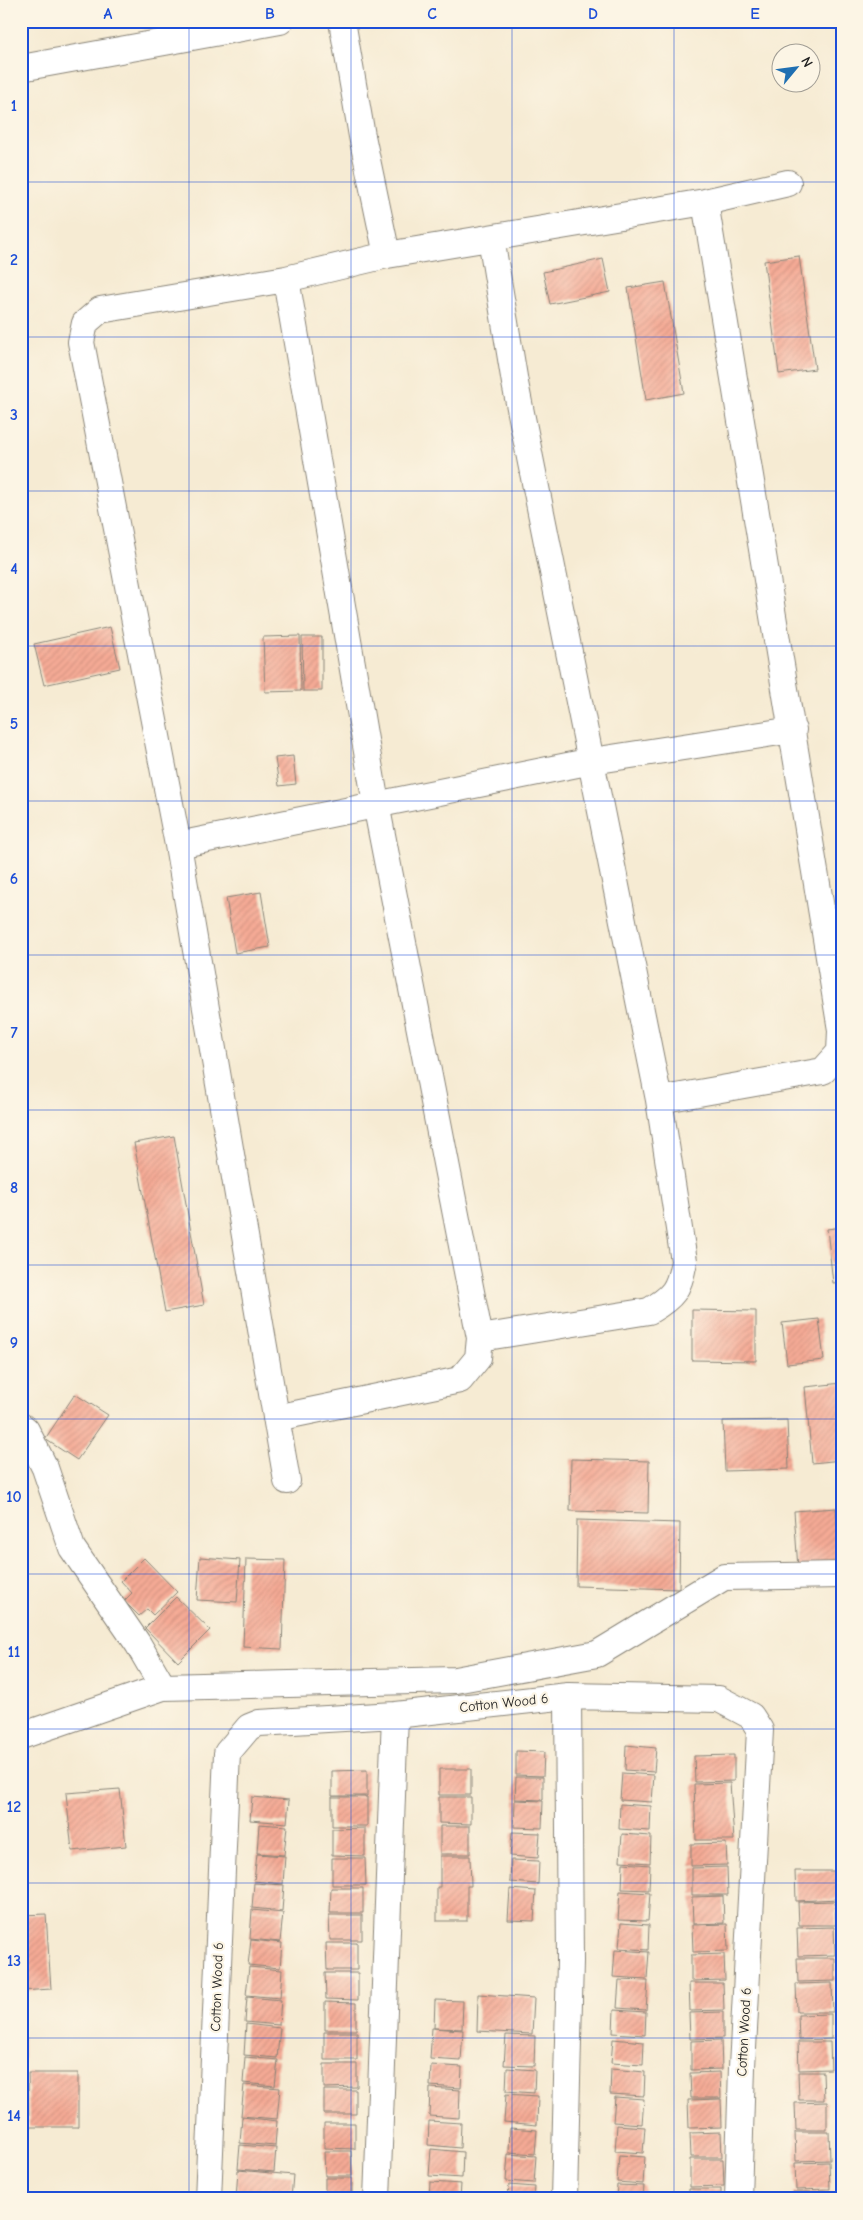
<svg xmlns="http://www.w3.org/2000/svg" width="863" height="2220" font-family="'Comic Neue',sans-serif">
  <defs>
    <pattern id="building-hatch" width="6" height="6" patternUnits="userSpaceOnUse" patternTransform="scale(1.25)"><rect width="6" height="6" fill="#f5aa95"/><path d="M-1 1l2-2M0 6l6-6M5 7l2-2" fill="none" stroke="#d19280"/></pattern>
  </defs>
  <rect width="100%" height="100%" fill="#fcf5e5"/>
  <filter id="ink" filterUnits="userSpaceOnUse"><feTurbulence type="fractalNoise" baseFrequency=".02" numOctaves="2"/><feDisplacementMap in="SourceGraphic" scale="10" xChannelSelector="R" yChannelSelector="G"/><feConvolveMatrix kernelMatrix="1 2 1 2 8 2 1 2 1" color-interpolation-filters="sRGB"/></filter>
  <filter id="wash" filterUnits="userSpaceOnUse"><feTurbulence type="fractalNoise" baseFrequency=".0096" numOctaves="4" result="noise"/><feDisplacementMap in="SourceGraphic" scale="20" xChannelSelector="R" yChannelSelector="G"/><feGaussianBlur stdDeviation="1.12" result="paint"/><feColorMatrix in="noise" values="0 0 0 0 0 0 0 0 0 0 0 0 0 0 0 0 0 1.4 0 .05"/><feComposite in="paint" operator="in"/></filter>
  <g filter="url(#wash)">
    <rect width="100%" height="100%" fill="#f6ebd3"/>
    <g id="blocks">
      <path fill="url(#building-hatch)" d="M 799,256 L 815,369 L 779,374 L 764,261 Z
        M 603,259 L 610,292 L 550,304 L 543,272 Z
        M 665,282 L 684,393 L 646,400 L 628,288 Z
        M 110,627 L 120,668 L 44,685 L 34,644 Z
        M 300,636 L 301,691 L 265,692 L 263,637 Z
        M 302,637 L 322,637 L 322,691 L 303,691 Z
        M 293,756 L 296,784 L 279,786 L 275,758 Z
        M 261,892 L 270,947 L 235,953 L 226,898 Z
        M 174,1136 L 204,1305 L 165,1312 L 134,1143 Z
        M 842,1227 L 842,1282 L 833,1283 L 827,1229 Z
        M 692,1310 L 756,1311 L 756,1361 L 692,1360 Z
        M 819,1319 L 824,1360 L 787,1364 L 782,1323 Z
        M 842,1383 L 842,1460 L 812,1463 L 805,1387 Z
        M 75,1394 L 108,1415 L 77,1460 L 45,1439 Z
        M 787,1420 L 789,1469 L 725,1471 L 723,1421 Z
        M 571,1459 L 649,1461 L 648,1513 L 570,1511 Z
        M 836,1508 L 840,1566 L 798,1569 L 794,1511 Z
        M 577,1520 L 680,1523 L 679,1589 L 576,1586 Z
        M 200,1557 L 240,1560 L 237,1602 L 197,1600 Z
        M 144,1558 L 177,1592 L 153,1615 L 147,1609 L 139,1616 L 124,1601 L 132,1593 L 121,1581 Z
        M 246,1559 L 285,1560 L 282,1649 L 243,1647 Z
        M 176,1597 L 210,1630 L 178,1662 L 145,1628 Z
        M 626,1745 L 656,1748 L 654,1772 L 625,1770 Z
        M 516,1751 L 544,1752 L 543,1776 L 516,1775 Z
        M 734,1755 L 734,1781 L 695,1782 L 694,1756 Z
        M 439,1769 L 471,1769 L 471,1795 L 439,1795 Z
        M 367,1770 L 367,1796 L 332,1796 L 332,1771 Z
        M 622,1773 L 654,1775 L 652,1802 L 620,1800 Z
        M 516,1777 L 543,1777 L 543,1800 L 515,1799 Z
        M 730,1783 L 734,1840 L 696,1840 L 694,1784 Z
        M 120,1789 L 126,1846 L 72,1851 L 66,1793 Z
        M 252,1797 L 289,1800 L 287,1823 L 250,1820 Z
        M 332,1797 L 367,1797 L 367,1826 L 332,1826 Z
        M 439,1797 L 471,1797 L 471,1824 L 439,1823 Z
        M 515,1800 L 543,1801 L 542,1828 L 514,1827 Z
        M 620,1804 L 651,1806 L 650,1831 L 619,1829 Z
        M 259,1824 L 287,1826 L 284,1855 L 257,1853 Z
        M 440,1826 L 470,1826 L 470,1854 L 440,1854 Z
        M 365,1828 L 365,1856 L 332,1855 L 332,1829 Z
        M 512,1832 L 540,1833 L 538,1858 L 510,1856 Z
        M 622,1834 L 651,1836 L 650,1863 L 620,1861 Z
        M 726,1843 L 727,1865 L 691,1866 L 691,1844 Z
        M 257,1854 L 285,1856 L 283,1884 L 254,1881 Z
        M 440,1856 L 470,1856 L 471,1886 L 467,1886 L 467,1921 L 437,1921 L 437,1887 L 440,1887 Z
        M 332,1858 L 365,1858 L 366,1885 L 332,1885 Z
        M 511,1860 L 539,1861 L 538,1884 L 510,1882 Z
        M 623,1863 L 650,1865 L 649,1890 L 622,1889 Z
        M 727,1867 L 728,1895 L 692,1895 L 692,1868 Z
        M 795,1871 L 838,1871 L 839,1899 L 796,1901 Z
        M 254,1883 L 284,1885 L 282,1911 L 252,1908 Z
        M 331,1888 L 363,1888 L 363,1913 L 330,1913 Z
        M 510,1889 L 536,1891 L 534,1921 L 508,1920 Z
        M 620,1891 L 650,1893 L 648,1921 L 618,1920 Z
        M 723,1896 L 724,1923 L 693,1924 L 692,1897 Z
        M 835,1901 L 836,1925 L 799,1925 L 798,1902 Z
        M 252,1910 L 283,1913 L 280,1942 L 250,1939 Z
        M 46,1914 L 51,1989 L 21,1991 L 21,1915 Z
        M 329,1915 L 362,1915 L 362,1940 L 330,1940 Z
        M 621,1923 L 649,1925 L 648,1950 L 619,1948 Z
        M 727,1924 L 728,1951 L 693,1952 L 692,1925 Z
        M 834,1927 L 835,1955 L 798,1956 L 797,1928 Z
        M 251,1940 L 282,1943 L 280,1968 L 248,1965 Z
        M 326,1943 L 357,1943 L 357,1970 L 327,1970 Z
        M 615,1950 L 649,1952 L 647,1979 L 613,1977 Z
        M 724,1954 L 725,1980 L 691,1981 L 691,1955 Z
        M 797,1958 L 835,1958 L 835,1981 L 798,1982 Z
        M 249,1967 L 282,1970 L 280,1998 L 246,1995 Z
        M 325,1973 L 358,1973 L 358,2000 L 326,1999 Z
        M 619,1980 L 648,1981 L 646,2010 L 617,2008 Z
        M 689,1983 L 723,1983 L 724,2010 L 690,2011 Z
        M 832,1983 L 833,2012 L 797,2012 L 796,1984 Z
        M 478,1994 L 534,1998 L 532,2034 L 477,2031 Z
        M 247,1997 L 281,2000 L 279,2025 L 245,2022 Z
        M 435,2000 L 463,2001 L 462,2029 L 434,2028 Z
        M 325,2002 L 356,2003 L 356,2030 L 325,2030 Z
        M 614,2010 L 646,2012 L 645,2035 L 613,2033 Z
        M 723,2012 L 723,2038 L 690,2039 L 689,2013 Z
        M 831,2014 L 831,2039 L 799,2040 L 798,2015 Z
        M 246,2024 L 280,2028 L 277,2058 L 244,2055 Z
        M 432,2028 L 463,2030 L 461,2061 L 430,2059 Z
        M 324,2032 L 357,2032 L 357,2060 L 324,2060 Z
        M 506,2035 L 535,2036 L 534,2066 L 504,2065 Z
        M 21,2036 L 24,2036 L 24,2087 L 21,2087 Z
        M 613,2039 L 644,2042 L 643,2065 L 611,2063 Z
        M 721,2040 L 722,2069 L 691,2070 L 691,2041 Z
        M 798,2042 L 830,2042 L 831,2069 L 799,2070 Z
        M 245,2057 L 278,2060 L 275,2086 L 243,2083 Z
        M 324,2064 L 357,2064 L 357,2087 L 324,2088 Z
        M 431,2065 L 462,2067 L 461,2088 L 430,2086 Z
        M 507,2068 L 535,2070 L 534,2093 L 506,2091 Z
        M 611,2069 L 645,2072 L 644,2096 L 610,2094 Z
        M 720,2072 L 721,2098 L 691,2098 L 690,2073 Z
        M 798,2072 L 823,2072 L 824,2100 L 799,2100 Z
        M 28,2073 L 78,2073 L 78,2127 L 29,2127 Z
        M 244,2085 L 280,2088 L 277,2119 L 241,2116 Z
        M 430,2088 L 460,2090 L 459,2118 L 429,2116 Z
        M 324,2090 L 356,2090 L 356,2114 L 324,2114 Z
        M 506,2094 L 538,2096 L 537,2125 L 504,2122 Z
        M 615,2097 L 644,2099 L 642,2124 L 613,2122 Z
        M 721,2099 L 722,2127 L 689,2128 L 688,2100 Z
        M 827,2102 L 827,2130 L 796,2130 L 795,2103 Z
        M 242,2117 L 277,2121 L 275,2146 L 240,2143 Z
        M 429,2121 L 461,2123 L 460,2148 L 428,2145 Z
        M 324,2123 L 355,2123 L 355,2149 L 324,2148 Z
        M 617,2125 L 645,2127 L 643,2153 L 615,2151 Z
        M 510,2128 L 537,2130 L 535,2154 L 509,2152 Z
        M 721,2132 L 722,2157 L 691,2157 L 690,2133 Z
        M 795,2132 L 829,2132 L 830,2160 L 796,2161 Z
        M 240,2145 L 276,2148 L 274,2172 L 238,2169 Z
        M 431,2149 L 463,2152 L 462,2178 L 429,2176 Z
        M 324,2151 L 351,2151 L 352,2176 L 325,2176 Z
        M 508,2154 L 536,2156 L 534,2183 L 506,2181 Z
        M 619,2155 L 645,2157 L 643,2184 L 617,2182 Z
        M 690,2159 L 723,2159 L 724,2186 L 690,2187 Z
        M 829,2162 L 830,2189 L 796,2190 L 795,2163 Z
        M 238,2170 L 293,2175 L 291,2199 L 236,2199 Z
        M 325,2178 L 352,2178 L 352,2199 L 325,2199 Z
        M 430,2182 L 461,2184 L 460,2199 L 429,2199 Z
        M 509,2185 L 535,2187 L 534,2199 L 508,2199 Z
        M 617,2185 L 644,2186 L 643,2199 L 616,2199 Z
        M 689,2189 L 721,2189 L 721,2199 L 689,2199 Z
        M 793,2192 L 841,2192 L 841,2199 L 794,2199 Z"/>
    </g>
  </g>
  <g filter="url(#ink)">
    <use href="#blocks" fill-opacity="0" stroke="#898478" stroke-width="1"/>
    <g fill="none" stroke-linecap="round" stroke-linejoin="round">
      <g stroke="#898478" stroke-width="28">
        <path id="street" d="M 342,21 L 362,136 L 387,255
          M 21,68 L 280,21
          M 178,845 L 592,761 L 793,730
          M 659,1100 L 823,1071 L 840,1052 L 841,1030 L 705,202
          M 480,1338 L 649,1311 C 673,1297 679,1290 684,1261 L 659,1100 L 515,383 L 491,238
          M 276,1418 L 460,1380 L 478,1358 L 480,1338 L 376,804 L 286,279
          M 21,1426 L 26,1430 L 45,1468 L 72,1548 L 138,1644 L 163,1687
          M 287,1481 L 178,845 L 81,342 L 85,323 L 100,310 L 286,279 L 387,255 L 705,202 L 788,183
          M 21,1736 L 163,1687 L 455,1680 L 597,1654 L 724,1577 L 842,1575
          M 208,2199 L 227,1753 L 249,1727 L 259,1723 L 395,1715 L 568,1696 L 719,1699 L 751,1716 L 760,1730 L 742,2067 L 738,2199
          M 377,2199 L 395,1715
          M 564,2199 L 570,1961 L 568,1696"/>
      </g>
      <use href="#street" stroke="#fff" stroke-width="26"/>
    </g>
  </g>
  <path fill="none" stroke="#1d4ed8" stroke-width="1" stroke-opacity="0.55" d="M 189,21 L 189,2199M 351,21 L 351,2199M 512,21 L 512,2199M 674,21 L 674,2199M 21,182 L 842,182M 21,337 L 842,337M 21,491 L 842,491M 21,646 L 842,646M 21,801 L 842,801M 21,955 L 842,955M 21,1110 L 842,1110M 21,1265 L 842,1265M 21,1419 L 842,1419M 21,1574 L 842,1574M 21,1729 L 842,1729M 21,1883 L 842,1883M 21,2038 L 842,2038"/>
  <g text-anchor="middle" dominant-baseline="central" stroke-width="4.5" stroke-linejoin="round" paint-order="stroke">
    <g font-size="14" fill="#1c1c1c" stroke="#fcf5e5">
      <text transform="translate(504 1703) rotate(-6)">Cotton Wood 6</text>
      <text transform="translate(217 1987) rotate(-88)">Cotton Wood 6</text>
      <text transform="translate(744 2032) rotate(-87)">Cotton Wood 6</text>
    </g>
  </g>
  <rect width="863" height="2220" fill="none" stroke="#fcf5e5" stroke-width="55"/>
  <g transform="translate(796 68) rotate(61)"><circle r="24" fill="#fcf5e5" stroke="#a29e95"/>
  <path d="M0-4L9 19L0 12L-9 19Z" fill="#1f6fb2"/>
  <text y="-8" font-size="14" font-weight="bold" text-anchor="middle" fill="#1c1c1c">N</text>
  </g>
  <rect x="28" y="28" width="808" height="2164" fill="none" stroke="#1d4ed8" stroke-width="2"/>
  <g font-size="16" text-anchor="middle" font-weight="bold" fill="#1d4ed8">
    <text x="108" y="19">A</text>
    <text x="270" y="19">B</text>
    <text x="432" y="19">C</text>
    <text x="593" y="19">D</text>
    <text x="755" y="19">E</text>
    <text x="14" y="111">1</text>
    <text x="14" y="265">2</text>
    <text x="14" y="420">3</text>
    <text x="14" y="574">4</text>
    <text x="14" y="729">5</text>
    <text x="14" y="884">6</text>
    <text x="14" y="1038">7</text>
    <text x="14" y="1193">8</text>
    <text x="14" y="1348">9</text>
    <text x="14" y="1502">10</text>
    <text x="14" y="1657">11</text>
    <text x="14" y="1812">12</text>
    <text x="14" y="1966">13</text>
    <text x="14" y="2121">14</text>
  </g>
</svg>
